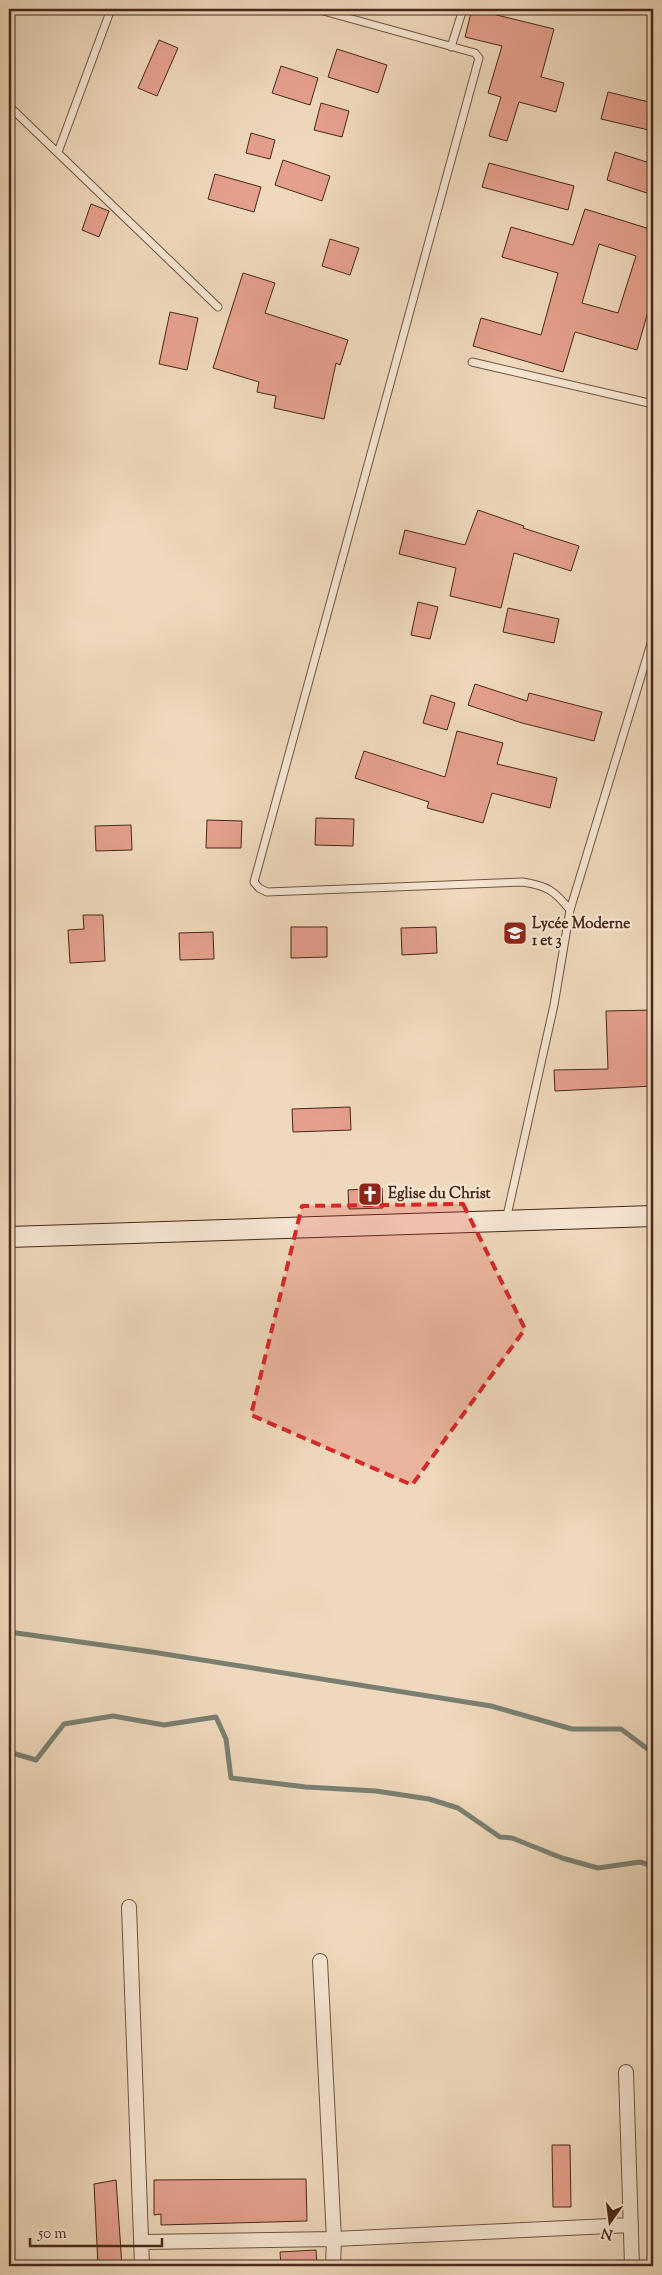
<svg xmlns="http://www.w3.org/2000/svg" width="662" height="2275" font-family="'Sorts Mill Goudy',serif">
  <rect width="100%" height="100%" fill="#efd9bc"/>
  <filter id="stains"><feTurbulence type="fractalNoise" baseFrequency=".004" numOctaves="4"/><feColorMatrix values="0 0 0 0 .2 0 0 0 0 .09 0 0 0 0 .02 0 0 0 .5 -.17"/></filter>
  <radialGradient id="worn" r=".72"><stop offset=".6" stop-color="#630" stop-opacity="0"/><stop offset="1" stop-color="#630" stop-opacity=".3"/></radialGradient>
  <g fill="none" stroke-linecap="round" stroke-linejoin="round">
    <path stroke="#7a7f72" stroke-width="5" d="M 9,1632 L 152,1652 L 491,1706 L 572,1729 L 621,1729 L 653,1753
      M 9,1752 L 36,1760 L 64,1724 L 113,1716 L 164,1725 L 216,1717 L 226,1739 L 231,1778 L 306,1787 L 376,1791 L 429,1799 L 458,1808 L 500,1837 L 512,1838 L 562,1858 L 598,1868 L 640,1862 L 653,1866"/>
  </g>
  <path fill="#e5a08d" stroke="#49271a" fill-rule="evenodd" d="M 472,9 L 554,29 L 541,77 L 564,83 L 556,112 L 519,102 L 507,141 L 489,136 L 501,97 L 488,93 L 502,46 L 465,37 Z
    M 159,40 L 178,48 L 157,96 L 138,88 Z
    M 337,49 L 387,65 L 378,93 L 328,77 Z
    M 281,66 L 318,78 L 310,105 L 272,93 Z
    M 608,92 L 653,103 L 653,131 L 601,119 Z
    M 321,103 L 349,111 L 342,137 L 314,130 Z
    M 251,133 L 275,140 L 270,159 L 246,153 Z
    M 615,152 L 653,164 L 653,195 L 607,180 Z
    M 283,160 L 330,176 L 322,201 L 275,185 Z
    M 489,163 L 574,186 L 568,210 L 482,187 Z
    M 215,174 L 261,187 L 254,212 L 208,199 Z
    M 91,204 L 109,211 L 99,237 L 82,230 Z
    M 585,209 L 653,230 L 653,306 L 650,305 L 637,350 L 575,332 L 563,372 L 473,346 L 481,318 L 541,335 L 558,273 L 502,257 L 511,227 L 573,245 ZM 599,244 L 636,256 L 618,313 L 582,303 Z
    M 330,239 L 359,248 L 350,275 L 322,266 Z
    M 243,273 L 275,283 L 265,313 L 348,340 L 340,365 L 336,363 L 324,419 L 274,408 L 276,396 L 257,392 L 259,382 L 213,368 Z
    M 170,312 L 198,318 L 187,370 L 159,364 Z
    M 478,510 L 524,526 L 523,528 L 579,546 L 571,571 L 514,553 L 501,608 L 450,596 L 456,568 L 399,554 L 405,530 L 465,545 Z
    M 418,602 L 438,607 L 430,639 L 411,635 Z
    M 508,608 L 559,619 L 554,643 L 503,632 Z
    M 475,684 L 527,701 L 529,693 L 602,712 L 594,741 L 522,723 L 468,705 Z
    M 431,695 L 455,703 L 447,730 L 423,723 Z
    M 457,731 L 503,743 L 497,764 L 557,778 L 550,808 L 492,793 L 483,823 L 427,808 L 429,802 L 355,778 L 364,751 L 445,777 Z
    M 316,818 L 354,819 L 353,846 L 315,845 Z
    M 207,820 L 242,821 L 241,848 L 206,848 Z
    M 131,825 L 132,850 L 96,851 L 95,826 Z
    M 83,915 L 103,915 L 105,961 L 70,963 L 68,930 L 84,929 Z
    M 291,927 L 327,927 L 327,957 L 291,958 Z
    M 436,927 L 437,953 L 402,955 L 401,928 Z
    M 213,932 L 214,959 L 180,960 L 179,933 Z
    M 653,1010 L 653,1086 L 555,1091 L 554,1070 L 608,1069 L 606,1011 Z
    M 350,1107 L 351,1130 L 293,1132 L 292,1109 Z
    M 382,1188 L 383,1208 L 349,1209 L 348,1190 Z
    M 552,2145 L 570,2145 L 571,2207 L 553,2207 Z
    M 306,2179 L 307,2221 L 161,2225 L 161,2214 L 154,2215 L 154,2180 Z
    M 116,2180 L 122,2266 L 98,2266 L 94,2184 Z
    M 316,2250 L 317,2266 L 281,2266 L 280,2252 Z"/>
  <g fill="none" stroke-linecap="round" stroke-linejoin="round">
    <g stroke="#725442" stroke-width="9">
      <path id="lane" d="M 316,9 L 475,53 L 479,58 L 254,882 L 259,888 L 267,892 L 523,882 C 547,886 554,890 570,910
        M 451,47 L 463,9
        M 9,106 L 218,307
        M 58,152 L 111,9
        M 472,362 L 653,404
        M 506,1220 L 554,1005 L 570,910 L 653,637"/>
    </g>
    <g stroke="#725442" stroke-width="16">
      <path id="street" d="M 129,1907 L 142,2266
        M 320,1961 L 334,2239 L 333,2266
        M 626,2072 L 632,2266
        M 143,2242 L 334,2239 L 631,2225"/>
    </g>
    <g stroke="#49271a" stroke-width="22">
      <path id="secondary" d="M 9,1237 L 653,1216"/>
    </g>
    <use href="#lane" stroke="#f5e6d3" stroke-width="7"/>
    <use href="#street" stroke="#f5e6d3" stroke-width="14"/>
    <use href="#secondary" stroke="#f5e6d3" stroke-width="20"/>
  </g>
  <path fill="#d62828" fill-opacity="0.2" stroke="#d62828" stroke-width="4" stroke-dasharray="10 6" stroke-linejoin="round" d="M 463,1204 L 525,1329 L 412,1485 L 251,1415 L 302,1206 Z"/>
  <defs>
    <g id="school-square" transform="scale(1.25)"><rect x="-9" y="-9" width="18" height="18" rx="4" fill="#8f2418" stroke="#f5e6d3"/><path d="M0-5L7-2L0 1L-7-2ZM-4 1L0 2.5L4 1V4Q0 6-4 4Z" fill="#fff"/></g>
    <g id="church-square" transform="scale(1.25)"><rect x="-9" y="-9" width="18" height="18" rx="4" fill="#8f2418" stroke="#f5e6d3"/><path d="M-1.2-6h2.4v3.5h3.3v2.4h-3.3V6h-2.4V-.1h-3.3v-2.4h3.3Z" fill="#fff"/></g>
  </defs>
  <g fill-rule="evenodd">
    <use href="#school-square" x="515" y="933"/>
    <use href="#church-square" x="370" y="1194"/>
  </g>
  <g text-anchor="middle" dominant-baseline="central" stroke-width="4.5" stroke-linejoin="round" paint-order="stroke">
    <g font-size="15" font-weight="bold" fill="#49271a" stroke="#f5e6d3" text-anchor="start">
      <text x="532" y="924">Lycée Moderne<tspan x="532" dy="17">1 et 3</tspan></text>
      <text x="388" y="1194">Eglise du Christ</text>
    </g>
  </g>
  <rect width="662" height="2275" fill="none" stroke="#efd9bc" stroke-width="30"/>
  <rect x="10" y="10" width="642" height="2255" fill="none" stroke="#49271a" stroke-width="2.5"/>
  <rect x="15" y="15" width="632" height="2245" fill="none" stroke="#49271a"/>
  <g transform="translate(610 2222) rotate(194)" stroke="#f5e6d3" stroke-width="4" paint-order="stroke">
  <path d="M0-4L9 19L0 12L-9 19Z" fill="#49271a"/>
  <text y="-8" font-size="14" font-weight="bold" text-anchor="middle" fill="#49271a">N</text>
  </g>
  <path d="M30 2238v8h132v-8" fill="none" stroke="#49271a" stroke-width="2.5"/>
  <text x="38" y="2238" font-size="15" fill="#49271a" stroke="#f5e6d3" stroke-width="4" paint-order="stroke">50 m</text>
  <rect width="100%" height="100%" filter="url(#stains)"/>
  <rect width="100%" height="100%" fill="url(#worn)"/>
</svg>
